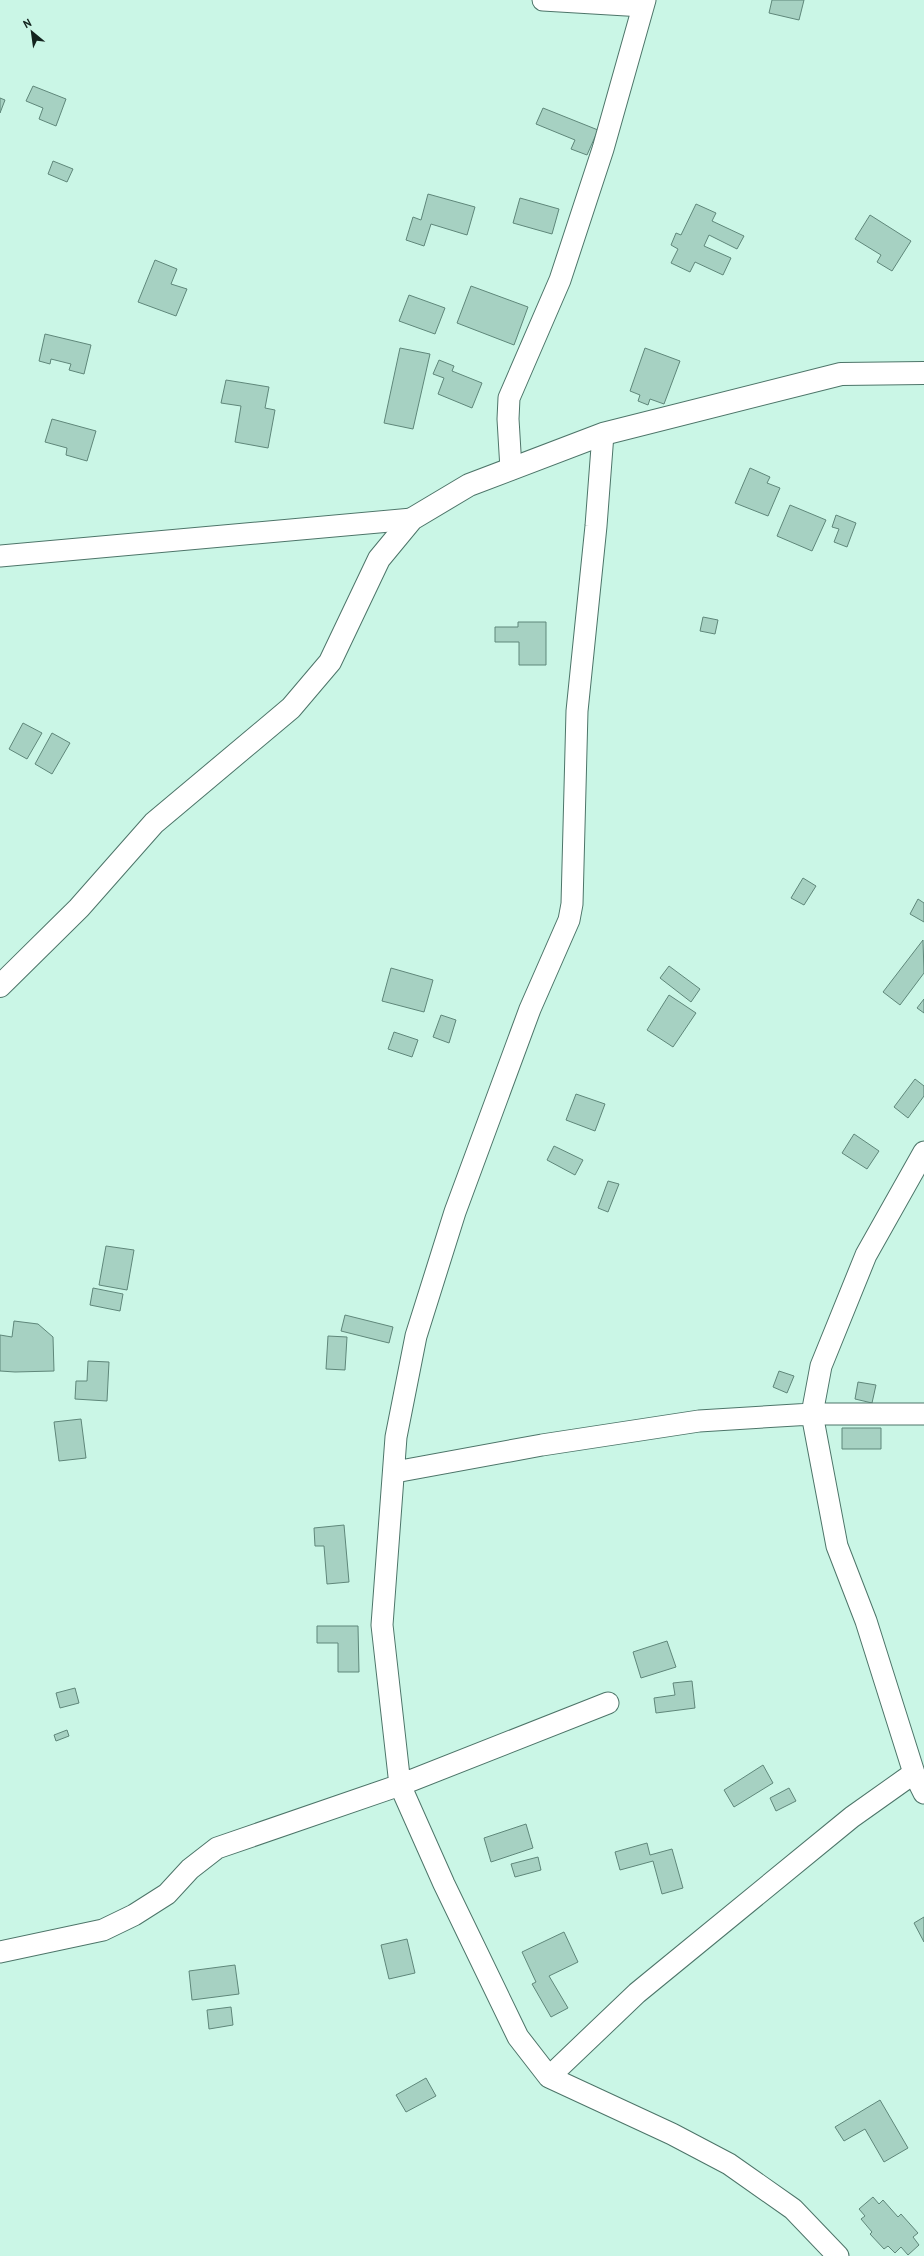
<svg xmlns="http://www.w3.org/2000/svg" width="924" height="2256" font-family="'PT Sans',sans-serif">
  <rect width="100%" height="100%" fill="#caf6e6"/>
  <path fill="#a6d1c2" stroke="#5f877a" d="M 772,0 L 804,0 L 799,20 L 769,13 Z
    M 33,86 L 66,99 L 56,126 L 39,119 L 43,108 L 26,101 Z
    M 0,98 L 5,100 L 0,113 Z
    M 543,108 L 598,130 L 587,155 L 571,149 L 575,140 L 536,124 Z
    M 53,161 L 73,169 L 67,182 L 48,174 Z
    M 428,194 L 475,207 L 467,235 L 431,224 L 424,246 L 406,240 L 413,217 L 421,220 Z
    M 520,198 L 559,209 L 552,234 L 513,223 Z
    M 696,204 L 716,213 L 712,221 L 744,236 L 737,249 L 709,235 L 704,246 L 731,258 L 723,275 L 695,262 L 690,272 L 671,263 L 678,249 L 671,245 L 676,233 L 681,235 Z
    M 870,215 L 911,241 L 892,271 L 877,262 L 881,255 L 855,239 Z
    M 155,260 L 177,269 L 171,284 L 187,289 L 176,316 L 138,302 Z
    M 471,286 L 528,307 L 514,345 L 457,323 Z
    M 409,295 L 445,308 L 435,334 L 399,321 Z
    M 45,334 L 91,345 L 84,374 L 69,370 L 71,364 L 51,359 L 50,364 L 39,361 Z
    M 400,348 L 430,354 L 413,429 L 384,423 Z
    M 645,348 L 680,361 L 664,404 L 650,399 L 648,405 L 638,401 L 640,395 L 630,391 Z
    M 439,360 L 454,366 L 452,371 L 482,383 L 472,408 L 438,394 L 444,378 L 433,374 Z
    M 226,380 L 269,387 L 265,408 L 275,410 L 268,448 L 235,442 L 241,406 L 221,403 Z
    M 52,419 L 96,431 L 87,461 L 66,455 L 67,448 L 45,442 Z
    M 750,468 L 770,477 L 767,483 L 780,488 L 768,516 L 735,503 Z
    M 790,505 L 826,520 L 812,551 L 777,536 Z
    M 836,515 L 856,523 L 847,547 L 834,542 L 839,529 L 832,527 Z
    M 703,617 L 718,620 L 715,634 L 700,631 Z
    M 518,622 L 546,622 L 546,665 L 519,665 L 519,642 L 495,642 L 495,627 L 518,627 Z
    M 23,723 L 42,733 L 27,759 L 9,749 Z
    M 52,733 L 70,743 L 52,774 L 35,764 Z
    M 803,878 L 816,886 L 804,905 L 791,898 Z
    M 918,899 L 924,903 L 924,922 L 910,914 Z
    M 923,940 L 924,973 L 900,1005 L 883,992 Z
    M 669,966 L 700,989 L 691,1002 L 660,978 Z
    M 391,968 L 433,980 L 424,1012 L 382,1001 Z
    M 669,995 L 696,1013 L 673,1047 L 647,1030 Z
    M 924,999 L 924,1013 L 917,1008 Z
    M 441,1015 L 456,1020 L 449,1043 L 433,1037 Z
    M 394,1032 L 418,1040 L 412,1057 L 388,1049 Z
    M 915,1079 L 924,1086 L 924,1096 L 908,1118 L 894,1107 Z
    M 576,1094 L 605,1104 L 595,1131 L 566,1120 Z
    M 854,1134 L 879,1151 L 867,1169 L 842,1153 Z
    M 554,1146 L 583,1160 L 575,1175 L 547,1160 Z
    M 608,1181 L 619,1184 L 608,1212 L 598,1208 Z
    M 106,1246 L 134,1250 L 127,1290 L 99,1285 Z
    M 93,1288 L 123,1294 L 120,1311 L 90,1305 Z
    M 345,1315 L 393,1327 L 389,1343 L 341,1331 Z
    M 14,1321 L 38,1324 L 53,1337 L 54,1371 L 15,1372 L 0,1371 L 0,1335 L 12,1337 Z
    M 328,1336 L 347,1337 L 345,1370 L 326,1369 Z
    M 88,1361 L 109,1362 L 107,1401 L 75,1399 L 76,1381 L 87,1381 Z
    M 779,1371 L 794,1376 L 787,1393 L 773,1387 Z
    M 858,1382 L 876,1385 L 872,1403 L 855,1399 Z
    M 81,1419 L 86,1458 L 59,1461 L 54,1422 Z
    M 842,1428 L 881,1428 L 881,1449 L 842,1449 Z
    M 344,1525 L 349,1582 L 327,1584 L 324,1546 L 315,1546 L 314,1528 Z
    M 317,1626 L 358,1626 L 359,1672 L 338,1672 L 338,1643 L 317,1643 Z
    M 667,1641 L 676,1667 L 641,1678 L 633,1652 Z
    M 692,1681 L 695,1708 L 656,1713 L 654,1698 L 675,1695 L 673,1683 Z
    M 75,1688 L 79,1703 L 60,1708 L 56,1693 Z
    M 67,1730 L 69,1736 L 56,1741 L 54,1735 Z
    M 763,1765 L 773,1783 L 734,1807 L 724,1790 Z
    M 789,1788 L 796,1801 L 776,1811 L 770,1798 Z
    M 526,1824 L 533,1848 L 491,1862 L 484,1838 Z
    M 647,1843 L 650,1855 L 672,1849 L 683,1888 L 662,1894 L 653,1861 L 620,1870 L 615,1852 Z
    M 538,1857 L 541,1870 L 515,1877 L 511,1864 Z
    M 924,1917 L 924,1942 L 914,1923 Z
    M 564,1932 L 578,1962 L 549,1976 L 568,2008 L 551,2017 L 532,1984 L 536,1982 L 522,1952 Z
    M 407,1939 L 415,1973 L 389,1979 L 381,1945 Z
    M 235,1965 L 239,1994 L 192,2000 L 189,1971 Z
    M 231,2007 L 233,2025 L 209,2029 L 207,2010 Z
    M 426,2078 L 436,2096 L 406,2112 L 396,2095 Z
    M 880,2100 L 908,2148 L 884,2162 L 865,2129 L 844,2141 L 835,2127 Z
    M 873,2197 L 879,2204 L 883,2200 L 898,2217 L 901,2214 L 918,2233 L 913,2237 L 919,2245 L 908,2255 L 901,2247 L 895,2253 L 888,2246 L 884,2249 L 870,2234 L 872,2232 L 861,2219 L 865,2216 L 859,2209 Z"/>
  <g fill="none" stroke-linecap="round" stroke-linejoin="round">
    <g stroke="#4d7569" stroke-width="23">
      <path id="street" d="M 543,0 L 643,6
        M 603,434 L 596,526 L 577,711 L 572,904 L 569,920 L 530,1009 L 455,1212 L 416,1336 L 396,1437 L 382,1625 L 400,1785 L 444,1884 L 518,2037 L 549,2077 L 637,1993 L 852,1817 L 914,1773
        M 511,469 L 508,419 L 509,398 L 560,280 L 603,149 L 645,0
        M 0,556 L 412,519
        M 924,1152 L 866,1255 L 821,1366 L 812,1414 L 837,1546 L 866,1621 L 914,1773 L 924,1793
        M 395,1472 L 542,1445 L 699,1421 L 812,1414 L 924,1414
        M 0,1952 L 103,1930 L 134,1915 L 167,1894 L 190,1869 L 217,1848 L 400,1785 L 608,1703
        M 549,2077 L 672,2134 L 729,2164 L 793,2209 L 838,2256"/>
    </g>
    <g stroke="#4d7569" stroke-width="24">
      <path id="highway" d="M 0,986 L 79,908 L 154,823 L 291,708 L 330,662 L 379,559 L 412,519 L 469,485 L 603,434 L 841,374 L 924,373"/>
    </g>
    <use href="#street" stroke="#fff" stroke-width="21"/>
    <use href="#highway" stroke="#fff" stroke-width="22"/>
  </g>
  <g transform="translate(32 32) rotate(331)" stroke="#caf6e6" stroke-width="3" paint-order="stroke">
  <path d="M0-3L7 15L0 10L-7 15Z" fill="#13231e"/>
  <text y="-6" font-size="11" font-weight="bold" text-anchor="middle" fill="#13231e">N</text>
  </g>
</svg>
